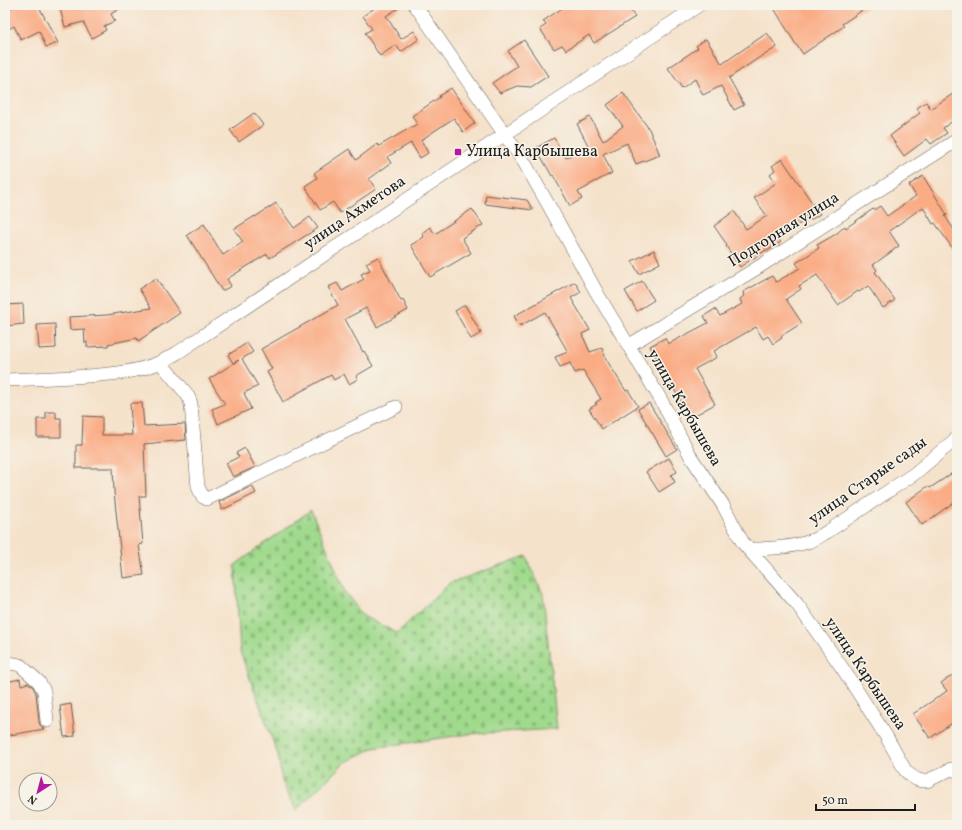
<svg xmlns="http://www.w3.org/2000/svg" width="962" height="830" font-family="Vollkorn,serif">
  <defs>
    <pattern id="cemetery-stones" width="16" height="16" patternUnits="userSpaceOnUse"><rect width="16" height="16" fill="#a0da8d"/><path d="M2 7V4a2 2 0 0 1 4 0v3zM10 15v-3a2 2 0 0 1 4 0v3z" fill="#89ba79"/></pattern>
  </defs>
  <rect width="100%" height="100%" fill="#f7f3e8"/>
  <filter id="ink" filterUnits="userSpaceOnUse"><feTurbulence type="fractalNoise" baseFrequency=".025" numOctaves="2"/><feDisplacementMap in="SourceGraphic" scale="8" xChannelSelector="R" yChannelSelector="G"/><feConvolveMatrix kernelMatrix="1 2 1 2 8 2 1 2 1" color-interpolation-filters="sRGB"/></filter>
  <filter id="wash" filterUnits="userSpaceOnUse"><feTurbulence type="fractalNoise" baseFrequency=".012" numOctaves="4" result="noise"/><feDisplacementMap in="SourceGraphic" scale="16" xChannelSelector="R" yChannelSelector="G"/><feGaussianBlur stdDeviation="0.9" result="paint"/><feColorMatrix in="noise" values="0 0 0 0 0 0 0 0 0 0 0 0 0 0 0 0 0 1.4 0 .05"/><feComposite in="paint" operator="in"/></filter>
  <g filter="url(#wash)">
    <rect width="100%" height="100%" fill="#f5e2cb"/>
    <path fill="url(#cemetery-stones)" stroke="#5e7b54" d="M 311,510 L 345,592 L 363,616 L 397,633 L 450,583 L 526,556 L 543,594 L 557,729 L 469,734 L 373,748 L 344,763 L 296,810 L 282,781 L 278,755 L 240,651 L 235,565 Z"/>
    <g id="blocks">
      <path fill="#faac85" d="M 17,5 L 38,5 L 58,43 L 46,47 L 39,31 L 21,40 L 14,26 L 5,31 L 5,11 Z
        M 59,5 L 125,5 L 111,14 L 115,21 L 104,26 L 106,30 L 92,38 L 83,22 L 65,27 Z
        M 379,5 L 403,5 L 386,16 L 401,39 L 414,31 L 419,39 L 401,52 L 396,45 L 380,56 L 365,33 L 372,29 L 363,16 Z
        M 567,5 L 627,5 L 635,17 L 594,43 L 589,35 L 566,50 L 562,45 L 554,49 L 540,29 L 546,25 L 543,21 Z
        M 772,5 L 870,5 L 842,24 L 844,26 L 803,54 L 795,43 Z
        M 767,33 L 777,47 L 763,56 L 763,55 L 729,78 L 744,105 L 734,110 L 721,86 L 703,95 L 695,79 L 682,88 L 668,68 L 698,48 L 696,46 L 706,39 L 722,64 Z
        M 524,40 L 548,76 L 531,87 L 517,86 L 500,93 L 492,83 L 517,66 L 508,51 Z
        M 451,88 L 475,123 L 463,132 L 454,118 L 421,140 L 428,153 L 420,158 L 411,143 L 387,157 L 391,163 L 369,179 L 376,189 L 340,213 L 333,202 L 320,210 L 305,186 L 317,178 L 314,173 L 349,149 L 356,160 L 377,144 L 379,146 L 417,124 L 412,116 L 440,97 L 439,96 Z
        M 957,91 L 957,118 L 943,128 L 947,133 L 931,144 L 927,139 L 904,156 L 890,136 L 920,113 L 917,108 L 926,102 L 931,109 Z
        M 623,93 L 649,129 L 660,155 L 636,164 L 627,143 L 603,154 L 612,173 L 589,185 L 589,186 L 578,192 L 582,199 L 570,206 L 553,175 L 552,176 L 536,148 L 554,138 L 566,158 L 588,145 L 577,124 L 590,117 L 603,141 L 623,126 L 607,105 Z
        M 254,113 L 263,125 L 239,142 L 230,130 Z
        M 782,159 L 820,214 L 810,220 L 808,218 L 778,239 L 781,242 L 767,251 L 766,250 L 740,267 L 726,246 L 727,245 L 714,226 L 734,211 L 746,229 L 767,216 L 754,198 L 776,183 L 770,174 L 775,170 L 772,166 Z
        M 923,176 L 947,215 L 945,216 L 957,234 L 957,255 L 935,223 L 933,224 L 923,207 L 889,231 L 899,246 L 873,265 L 877,270 L 875,272 L 895,300 L 883,308 L 868,286 L 859,292 L 858,291 L 838,305 L 817,275 L 799,286 L 801,289 L 786,299 L 802,323 L 781,336 L 782,338 L 773,344 L 768,336 L 763,339 L 756,327 L 714,351 L 717,357 L 695,369 L 715,404 L 690,418 L 650,346 L 665,338 L 668,344 L 708,323 L 704,316 L 715,309 L 720,316 L 742,304 L 740,299 L 744,296 L 743,292 L 772,276 L 776,282 L 800,268 L 796,263 L 819,248 L 817,245 L 836,234 L 845,226 L 846,228 L 873,209 L 874,210 L 880,206 L 887,216 L 916,196 L 909,185 Z
        M 486,195 L 527,200 L 533,210 L 485,204 Z
        M 276,203 L 294,228 L 310,217 L 318,228 L 270,258 L 267,254 L 227,279 L 231,286 L 222,291 L 187,235 L 204,224 L 223,255 L 243,242 L 234,229 L 255,216 L 255,217 Z
        M 472,209 L 483,225 L 462,238 L 471,253 L 430,277 L 411,245 L 424,237 L 422,233 L 430,227 L 435,234 Z
        M 654,250 L 660,263 L 639,274 L 632,261 Z
        M 378,257 L 401,301 L 403,300 L 408,310 L 377,327 L 366,308 L 345,319 L 363,352 L 364,351 L 373,366 L 356,376 L 358,379 L 349,384 L 344,374 L 334,380 L 331,375 L 296,394 L 296,395 L 283,402 L 267,372 L 272,369 L 261,349 L 338,305 L 328,287 L 337,283 L 342,291 L 364,279 L 361,274 L 370,270 L 366,263 Z
        M 156,278 L 180,313 L 138,341 L 137,338 L 108,344 L 108,346 L 87,347 L 87,342 L 85,343 L 84,329 L 70,330 L 69,317 L 107,315 L 151,308 L 139,289 Z
        M 642,281 L 654,300 L 637,311 L 625,291 Z
        M 575,282 L 581,292 L 571,298 L 590,330 L 582,334 L 590,352 L 602,348 L 606,359 L 626,391 L 628,390 L 638,406 L 602,429 L 589,409 L 597,404 L 595,403 L 601,399 L 583,370 L 575,373 L 570,363 L 560,367 L 555,357 L 568,352 L 545,312 L 520,326 L 514,316 Z
        M 23,304 L 24,324 L 5,326 L 5,305 Z
        M 465,305 L 481,333 L 471,339 L 455,311 Z
        M 55,324 L 56,348 L 39,349 L 37,325 Z
        M 247,343 L 253,352 L 242,359 L 258,386 L 244,393 L 251,409 L 218,424 L 212,409 L 225,404 L 209,379 L 239,360 L 233,363 L 228,355 Z
        M 130,403 L 142,403 L 144,426 L 185,424 L 186,440 L 144,444 L 146,496 L 139,496 L 143,544 L 139,545 L 144,575 L 123,578 L 114,492 L 113,468 L 76,468 L 76,445 L 82,445 L 83,416 L 102,417 L 102,435 L 132,435 Z
        M 649,403 L 677,449 L 666,456 L 638,409 Z
        M 46,412 L 56,412 L 56,418 L 61,418 L 61,437 L 37,437 L 37,419 L 46,419 Z
        M 245,448 L 255,467 L 233,477 L 226,463 L 239,457 L 236,453 Z
        M 669,458 L 677,472 L 671,475 L 675,482 L 659,492 L 646,472 Z
        M 957,470 L 957,500 L 922,525 L 906,502 L 928,486 L 930,488 Z
        M 252,486 L 256,493 L 222,510 L 219,502 Z
        M 957,672 L 957,720 L 930,738 L 913,714 L 947,691 L 941,683 Z
        M 20,679 L 21,685 L 28,683 L 33,687 L 36,693 L 39,722 L 40,725 L 44,729 L 5,736 L 5,682 Z
        M 71,704 L 75,736 L 64,737 L 60,706 Z"/>
    </g>
  </g>
  <g filter="url(#ink)">
    <use href="#blocks" fill-opacity="0" stroke="#686159" stroke-width="1"/>
    <g fill="none" stroke-linecap="round" stroke-linejoin="round">
      <g stroke="#686159" stroke-width="14">
        <path id="minor" d="M 415,5 L 524,162 L 548,204 L 597,293 L 661,400 L 691,457 L 723,505 L 743,543 L 797,604 L 843,669 L 886,736 L 905,770 L 910,775 L 916,779 L 922,781 L 927,781 L 951,769 L 957,771
          M 628,346 L 754,270 L 957,140
          M 160,362 L 186,393 L 189,398 L 191,404 L 198,487 L 203,497 L 207,499 L 396,407
          M 5,380 C 33,379 61,378 88,376 C 113,374 138,372 161,362 C 166,359 172,356 177,353 L 699,5
          M 748,549 C 767,549 796,547 813,540 C 818,538 823,534 827,532 L 914,474 L 957,438
          M 5,662 L 20,665 L 39,682 L 44,691 L 47,721"/>
      </g>
      <use href="#minor" stroke="#fff" stroke-width="13"/>
    </g>
  </g>
  <rect fill="#b5179e" stroke="#f7f3e8" stroke-width="1.5" x="454" y="148" width="8" height="8" rx="2"/>
  <g text-anchor="middle" dominant-baseline="central" stroke-width="3" stroke-linejoin="round" paint-order="stroke">
    <g font-size="16" fill="#1c1c1c" stroke="#f7f3e8" text-anchor="start">
      <text x="466" y="152">Улица Карбышева</text>
    </g>
    <g font-size="16" fill="#1c1c1c" stroke="#f7f3e8">
      <text transform="translate(355 213) rotate(-34)">улица Ахметова</text>
      <text transform="translate(784 230) rotate(-32)">Подгорная улица</text>
      <text transform="translate(684 408) rotate(60)">улица Карбышева</text>
      <text transform="translate(868 481) rotate(-35)">улица Старые сады</text>
      <text transform="translate(865 674) rotate(56)">улица Карбышева</text>
    </g>
  </g>
  <rect width="962" height="830" fill="none" stroke="#f7f3e8" stroke-width="20"/>
  <g transform="translate(38 792) rotate(216)"><circle r="19" fill="#f7f3e8" stroke="#9f9d96"/>
  <path d="M0-3L7 15L0 10L-7 15Z" fill="#b5179e"/>
  <text y="-6" font-size="11" font-weight="bold" text-anchor="middle" fill="#1c1c1c">N</text>
  </g>
  <path d="M816 804v6h99v-6" fill="none" stroke="#1c1c1c" stroke-width="2"/>
  <text x="822" y="804" font-size="12" fill="#1c1c1c" stroke="#f7f3e8" stroke-width="3" paint-order="stroke">50 m</text>
</svg>
